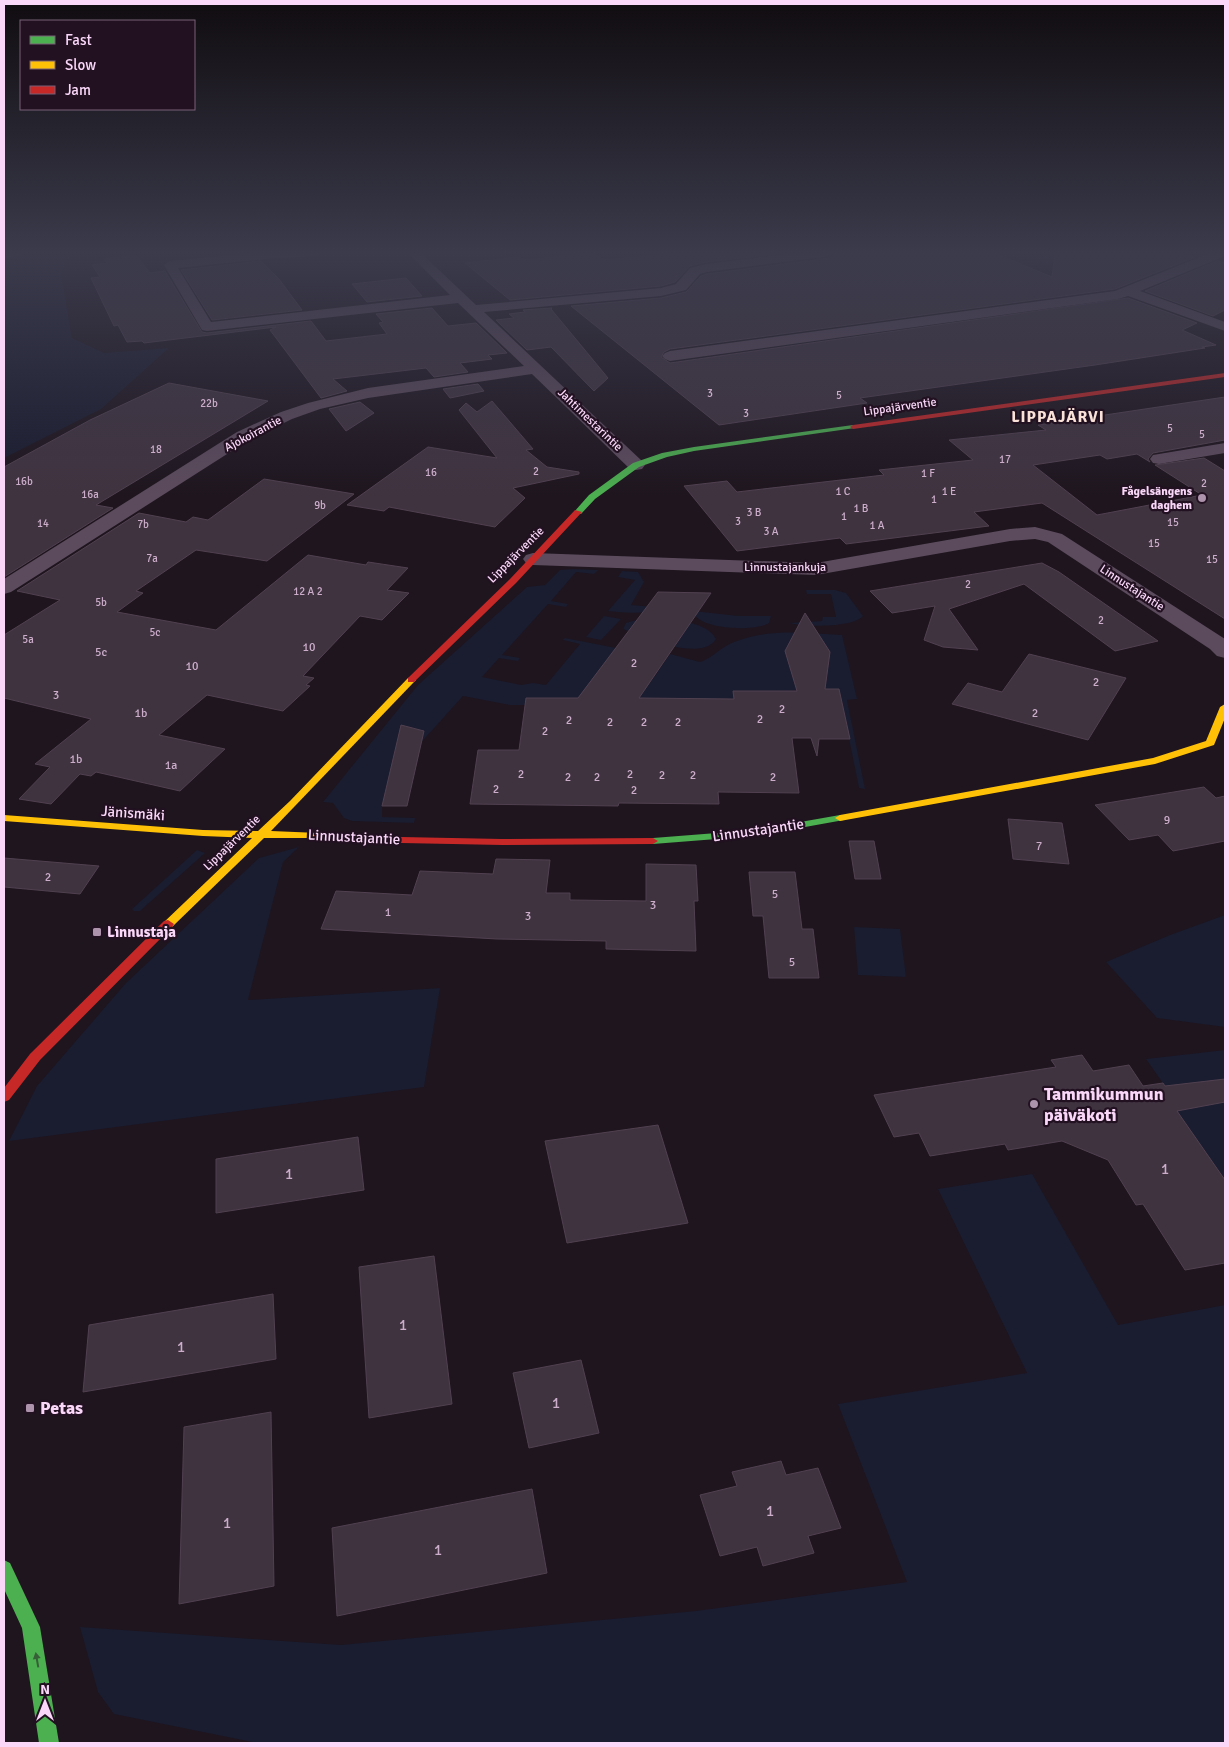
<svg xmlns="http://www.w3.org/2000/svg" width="1229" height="1747" font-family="Signika,sans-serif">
  <rect width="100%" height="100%" fill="#1e151e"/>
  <path fill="#1a1c2f" d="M 4,252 L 81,252 L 70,254 L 61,274 L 72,338 L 104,353 L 169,348 L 101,409 L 4,458 Z
    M 1011,252 L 1075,252 L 1048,265 Z
    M 573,569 L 598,570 L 594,574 L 576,572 L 551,601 L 568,604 L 566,607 L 548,604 L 502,655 L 520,658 L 518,661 L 499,658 L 482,677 L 521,685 L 533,683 L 546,685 L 580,644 L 563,640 L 565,638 L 616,648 L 598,671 L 650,683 L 670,654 L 700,662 C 711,659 722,646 734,642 C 768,628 806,633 842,635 L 857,699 L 847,700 L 865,789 L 859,788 L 839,689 L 779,691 L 738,730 L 571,698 L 526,698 L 525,705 L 510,705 L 463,696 L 389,778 L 382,806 L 382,817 L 415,818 L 414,823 L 352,821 L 344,818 L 333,803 L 323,802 L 418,685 L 527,587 L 545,585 L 560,570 Z
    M 622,571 L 638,572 L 644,582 L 631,605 L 679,609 C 655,613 632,614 608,611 L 635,580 L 618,577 Z
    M 806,590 L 835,590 L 846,593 L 863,616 C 853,628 803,627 789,623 L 822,621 L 823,617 L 836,617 L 831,594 L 807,594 Z
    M 693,611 L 739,616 L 771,616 L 769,623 C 755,632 697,630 693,611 Z
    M 604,616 L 621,619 L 601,640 L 586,637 Z
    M 643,618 C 662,619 707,619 716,639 C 708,652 688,649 675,647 L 682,635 L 632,626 L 628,631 L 623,629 L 626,623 Z
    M 299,847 L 283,862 L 248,1000 L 440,988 L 424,1087 L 9,1141 L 37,1086 L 126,983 L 259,858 Z
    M 197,850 L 205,853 L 140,911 L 134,911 L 132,909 Z
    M 1225,915 L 1225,1027 L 1157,1018 L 1106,962 L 1170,935 Z
    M 854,927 L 900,929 L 906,977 L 858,975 Z
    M 1225,1050 L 1225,1180 L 1177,1111 L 1181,1109 L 1146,1059 Z
    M 1032,1174 L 1118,1325 L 1225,1305 L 1225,1743 L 257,1743 L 114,1714 L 98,1692 L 80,1627 L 341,1645 L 696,1611 L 907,1582 L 838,1404 L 1027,1373 L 938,1189 Z"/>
  <path fill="#403340" stroke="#514150" d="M 692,252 L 792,252 L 706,262 L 690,266 L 675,282 L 661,286 L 510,300 L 465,263 L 519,257 L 524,260 L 593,253 L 604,260 Z
    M 838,252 L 992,252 L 1052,277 L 1055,252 L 1170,252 L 1195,257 L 1115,289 L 670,349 L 664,352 L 661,357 L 670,363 L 1128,298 L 1197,323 L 1182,330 L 1216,345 L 1202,347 L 1205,348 L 1095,365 L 860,398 L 867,403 L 719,425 L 571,306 L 661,298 L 686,292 L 701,276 L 707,274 L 830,258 Z
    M 136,255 L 150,273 L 165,271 L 202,332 L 207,333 L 311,321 L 326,341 L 387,334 L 379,323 L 383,322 L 376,314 L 432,308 L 448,326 L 476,323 L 507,353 L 488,355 L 492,359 L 460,363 L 468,372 L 434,377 L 426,368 L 333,379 L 347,391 L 321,398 L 270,330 L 276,327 L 144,343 L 142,341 L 127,342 L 118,325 L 114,326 L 91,278 L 100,277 L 92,265 L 107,263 L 104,259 Z
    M 261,261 L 279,279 L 302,310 L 212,320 L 181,270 Z
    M 1217,261 L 1225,263 L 1225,310 L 1213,316 L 1145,291 Z
    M 406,278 L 422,296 L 367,302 L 352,284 Z
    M 552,308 L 551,309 L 608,378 L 594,391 L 551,347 L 527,350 L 496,320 L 514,318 L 509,314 L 525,312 L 523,310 Z
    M 169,383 L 268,401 L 96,505 L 113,508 L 4,577 L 4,467 L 90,420 Z
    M 478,384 L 484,391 L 450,398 L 443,389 Z
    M 1225,397 L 1225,440 L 1153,453 L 1148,459 L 1150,462 L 1137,454 L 1107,459 L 1100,455 L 1033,465 L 1097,515 L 1202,495 L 1155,465 L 1204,458 L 1225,471 L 1225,619 L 1042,503 L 974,512 L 989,526 L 846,544 L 840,538 L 737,551 L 684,486 L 727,481 L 737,492 L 884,475 L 879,470 L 973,460 L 949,440 L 1046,430 L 1038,425 Z
    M 492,401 L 533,449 L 526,450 L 547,467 L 579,472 L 579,474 L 513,488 L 525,498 L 495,527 L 389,507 L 384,511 L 347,505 L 428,447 L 497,458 L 459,410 L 466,403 L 477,412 Z
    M 360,402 L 374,413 L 346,431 L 329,409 Z
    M 264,479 L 354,494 L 267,561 L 196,550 L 136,591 L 143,593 L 117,612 L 216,630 L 308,555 L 366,565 L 368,562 L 408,568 L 387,590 L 409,593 L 382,620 L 360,616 L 303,676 L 314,678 L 306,685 L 310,686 L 283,711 L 207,695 L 159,735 L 225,749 L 180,791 L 96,772 L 91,776 L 80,774 L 51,804 L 19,799 L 50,767 L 35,764 L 91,719 L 4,698 L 4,635 L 60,600 L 17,591 L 139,513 L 186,522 L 193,517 L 208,520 Z
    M 1042,563 L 1059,572 L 1158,641 L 1115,651 L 1024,584 L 949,609 L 978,650 L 943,647 L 924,640 L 935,606 L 892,613 L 870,591 Z
    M 658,592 L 711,593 L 639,698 L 734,699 L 733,691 L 797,691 L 785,651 L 805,613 L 830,652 L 825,689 L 839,689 L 850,739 L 819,739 L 817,756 L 811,738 L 792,738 L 799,793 L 718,792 L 719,804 L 619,803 L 618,806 L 470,804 L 478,750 L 519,750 L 526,698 L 578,698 Z
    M 1029,654 L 1126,678 L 1088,740 L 952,704 L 968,683 L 1002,692 Z
    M 401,725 L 424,731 L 407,806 L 382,806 Z
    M 1204,787 L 1216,798 L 1225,796 L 1225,841 L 1173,851 L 1158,835 L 1129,840 L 1095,805 Z
    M 1008,819 L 1062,823 L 1069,864 L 1013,859 Z
    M 849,841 L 874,841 L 881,879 L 855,879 Z
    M 4,858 L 99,866 L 80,894 L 4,887 Z
    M 496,859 L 550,860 L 546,893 L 570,893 L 570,900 L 646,901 L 646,864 L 696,865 L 698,901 L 694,901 L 696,951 L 606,949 L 606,941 L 497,939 L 321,929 L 336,891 L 412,895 L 420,871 L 493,874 Z
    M 749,872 L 795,872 L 802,929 L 813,929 L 819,978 L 769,978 L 763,916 L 753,916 Z
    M 1082,1055 L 1093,1071 L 1129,1065 L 1143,1086 L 1163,1083 L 1165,1086 L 1225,1079 L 1225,1102 L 1177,1111 L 1225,1180 L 1225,1263 L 1185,1270 L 1143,1204 L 1136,1205 L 1108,1160 L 1062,1141 L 1008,1150 L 1005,1144 L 930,1156 L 919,1133 L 894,1137 L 874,1095 L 1056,1067 L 1051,1060 Z
    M 658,1125 L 688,1223 L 567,1243 L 545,1141 Z
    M 358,1137 L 364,1190 L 216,1213 L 216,1159 Z
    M 434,1256 L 452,1404 L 369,1418 L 359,1267 Z
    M 273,1294 L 276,1359 L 83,1392 L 89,1325 Z
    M 581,1360 L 599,1433 L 529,1448 L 513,1373 Z
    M 271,1412 L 274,1586 L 179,1604 L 184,1427 Z
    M 781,1461 L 786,1475 L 818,1468 L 841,1528 L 808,1536 L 814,1553 L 763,1566 L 757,1547 L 720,1556 L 700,1495 L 737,1486 L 732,1472 Z
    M 532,1489 L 547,1573 L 337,1616 L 332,1528 Z"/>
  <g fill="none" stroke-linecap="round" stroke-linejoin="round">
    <path fill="#5c4b5d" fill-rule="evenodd" d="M 4,252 L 24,252 L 22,255 L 4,258 Z
      M 263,252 L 324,252 L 318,256 L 276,258 L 178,268 L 211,322 L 450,295 L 407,252 L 420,252 L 476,305 L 661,288 L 676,284 L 690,268 L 706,264 L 804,252 L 836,252 L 830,256 L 707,272 L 700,274 L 686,290 L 661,296 L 484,312 L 642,461 L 645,465 L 642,469 L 636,470 L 630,469 L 532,374 L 368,398 L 320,409 L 292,419 L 249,440 L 11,592 L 4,594 L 4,579 L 237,432 L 281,412 L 308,403 L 368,388 L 524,366 L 458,303 L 207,331 L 202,330 L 164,265 L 170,261 Z
      M 1213,252 L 1225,252 L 1225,256 L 1140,291 L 1225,322 L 1225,331 L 1128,296 L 1118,299 L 670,361 L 665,359 L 662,356 L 665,353 L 670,351 L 1115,291 Z
      M 1225,443 L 1225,453 L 1159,464 L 1153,463 L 1150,459 L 1153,455 Z
      M 1035,527 L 1062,534 L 1225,639 L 1225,658 L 1217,656 L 1210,649 L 1048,542 L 1035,539 L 1010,541 L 816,575 L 533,565 L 526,563 L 523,559 L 526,555 L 533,553 L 816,563 L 1010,529 Z"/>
    <path fill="#4caf50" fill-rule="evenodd" d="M 853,425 L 855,426 L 855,428 L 694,451 L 667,457 L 639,467 L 595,499 L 581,514 L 574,512 L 589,495 L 633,463 L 662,453 L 694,447 Z
      M 840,815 L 844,816 L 845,818 L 844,820 L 755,836 L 653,844 L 648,841 L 653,838 L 755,830 Z
      M 4,1560 L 10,1563 L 40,1627 L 59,1743 L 39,1743 L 22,1628 L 4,1589 Z"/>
    <path fill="#ffc107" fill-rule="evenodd" d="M 411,677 L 416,680 L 414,682 L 271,831 L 319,833 L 323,834 L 324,836 L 323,838 L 264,838 L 172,927 L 168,928 L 162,924 L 252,838 L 203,836 L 4,821 L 4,815 L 203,830 L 258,831 L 290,801 L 408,678 Z
      M 1225,704 L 1225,718 L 1214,745 L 1155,764 L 840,821 L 835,818 L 840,815 L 1153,758 L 1206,741 L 1220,707 Z"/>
    <path fill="#c62828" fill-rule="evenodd" d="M 1225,373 L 1225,377 L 853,429 L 850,427 L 853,425 Z
      M 575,510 L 582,512 L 516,583 L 414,682 L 408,682 L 408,678 L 510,579 Z
      M 319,833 L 351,836 L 502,839 L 653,838 L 658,841 L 653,844 L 502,845 L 351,842 L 315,838 L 314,836 L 315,834 Z
      M 168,920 L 174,924 L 172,927 L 40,1060 L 9,1100 L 4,1102 L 4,1088 L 30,1054 L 164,921 Z"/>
  </g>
  <defs><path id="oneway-solid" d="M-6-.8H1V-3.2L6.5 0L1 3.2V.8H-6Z" transform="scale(1.25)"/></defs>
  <use fill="#376038" href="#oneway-solid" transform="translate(37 1660) rotate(-100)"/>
  <linearGradient id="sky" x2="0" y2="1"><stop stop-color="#100c10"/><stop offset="0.51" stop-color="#3b3b4c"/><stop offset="1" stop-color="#3b3b4c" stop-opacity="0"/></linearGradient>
  <rect width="1229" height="496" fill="url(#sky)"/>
  <g fill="#ad93ac" stroke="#221121" stroke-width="2">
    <circle cx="1202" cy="498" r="5"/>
    <rect x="92" y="927" width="10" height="10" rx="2.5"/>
    <circle cx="1034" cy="1104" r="5"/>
    <rect x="25" y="1403" width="10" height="10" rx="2.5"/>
  </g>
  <g text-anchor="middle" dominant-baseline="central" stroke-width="4.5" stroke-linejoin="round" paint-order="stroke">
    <g font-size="11" fill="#ccaecb">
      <text x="710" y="393">3</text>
      <text x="839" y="395">5</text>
      <text x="209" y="403">22b</text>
      <text x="746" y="413">3</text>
      <text x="1170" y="428">5</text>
      <text x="1202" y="434">5</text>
      <text x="156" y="449">18</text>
      <text x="1005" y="459">17</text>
      <text x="536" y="471">2</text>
      <text x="431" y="472">16</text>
      <text x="928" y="473">1 F</text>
      <text x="24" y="481">16b</text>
      <text x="1204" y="483">2</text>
      <text x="843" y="491">1 C</text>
      <text x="949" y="491">1 E</text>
      <text x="90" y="494">16a</text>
      <text x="934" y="499">1</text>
      <text x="320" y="505">9b</text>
      <text x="861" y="508">1 B</text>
      <text x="754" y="512">3 B</text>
      <text x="844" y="516">1</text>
      <text x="738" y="521">3</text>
      <text x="1173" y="522">15</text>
      <text x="43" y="523">14</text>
      <text x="143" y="524">7b</text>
      <text x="877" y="525">1 A</text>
      <text x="771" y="531">3 A</text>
      <text x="1154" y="543">15</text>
      <text x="152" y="558">7a</text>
      <text x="1212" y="559">15</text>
      <text x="968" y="584">2</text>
      <text x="308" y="591">12 A 2</text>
      <text x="101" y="602">5b</text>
      <text x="1101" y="620">2</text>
      <text x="155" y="632">5c</text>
      <text x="28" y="639">5a</text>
    </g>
    <g font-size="12" fill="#fad7f9" stroke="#221121">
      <text transform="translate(900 407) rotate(-8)">Lippajärventie</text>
      <text transform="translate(590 420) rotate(44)">Jahtimestarintie</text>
      <text transform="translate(253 434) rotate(-28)">Ajokoirantie</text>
      <text transform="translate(516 555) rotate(-45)">Lippajärventie</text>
      <text x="785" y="567">Linnustajankuja</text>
      <text transform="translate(1132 588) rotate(33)">Linnustajantie</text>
      <text transform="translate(232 843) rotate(-44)">Lippajärventie</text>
    </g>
    <g font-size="12" font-weight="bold" fill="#fad7f9" stroke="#221121" text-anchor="end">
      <text x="1192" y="491">Fågelsängens<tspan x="1192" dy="14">daghem</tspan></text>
    </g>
    <g font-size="12" fill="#ccaecb">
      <text x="309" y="647">10</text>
      <text x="101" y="652">5c</text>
      <text x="634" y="663">2</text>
      <text x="192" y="666">10</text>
      <text x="1096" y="682">2</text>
      <text x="56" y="695">3</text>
      <text x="782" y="709">2</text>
      <text x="141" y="713">1b</text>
      <text x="1035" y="713">2</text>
      <text x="760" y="719">2</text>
      <text x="569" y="720">2</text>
      <text x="610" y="722">2</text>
      <text x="644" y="722">2</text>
      <text x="678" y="722">2</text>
      <text x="545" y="731">2</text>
      <text x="76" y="759">1b</text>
      <text x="171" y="765">1a</text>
      <text x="521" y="774">2</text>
      <text x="630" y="774">2</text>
      <text x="662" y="775">2</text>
      <text x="693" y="775">2</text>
      <text x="568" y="777">2</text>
      <text x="597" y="777">2</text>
      <text x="773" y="777">2</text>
      <text x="496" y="789">2</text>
      <text x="634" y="790">2</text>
      <text x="1167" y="820">9</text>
      <text x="1039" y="846">7</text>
      <text x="48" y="877">2</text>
      <text x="775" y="894">5</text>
      <text x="653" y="905">3</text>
      <text x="388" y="912">1</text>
      <text x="528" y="916">3</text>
      <text x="792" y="962">5</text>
    </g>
    <g font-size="15" fill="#fad7f9" stroke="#221121">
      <text transform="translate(133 813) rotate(4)">Jänismäki</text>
      <text transform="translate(758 830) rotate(-8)">Linnustajantie</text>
      <text transform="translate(354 837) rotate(3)">Linnustajantie</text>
    </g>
    <g font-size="15" font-weight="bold" fill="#fad7f9" stroke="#221121" text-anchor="start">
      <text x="107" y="932">Linnustaja</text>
    </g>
    <g font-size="15" fill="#ccaecb">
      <text x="1165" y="1169">1</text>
      <text x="289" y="1174">1</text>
      <text x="403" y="1325">1</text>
      <text x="181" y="1347">1</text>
      <text x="556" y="1403">1</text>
      <text x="770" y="1511">1</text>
      <text x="227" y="1523">1</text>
      <text x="438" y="1550">1</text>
    </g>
    <g font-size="16" font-weight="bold" letter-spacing="1" fill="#fae2d9" stroke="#221121">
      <text x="1058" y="417">LIPPAJÄRVI</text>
    </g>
    <g font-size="18" font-weight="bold" fill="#fad7f9" stroke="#221121" text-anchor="start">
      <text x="1044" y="1094">Tammikummun<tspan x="1044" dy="21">päiväkoti</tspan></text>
      <text x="40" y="1408">Petas</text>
    </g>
  </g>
  <rect width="1229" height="1747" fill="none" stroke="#fad7f9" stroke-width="10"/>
  <rect x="20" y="20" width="175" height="90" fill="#221121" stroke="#786077"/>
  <rect x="30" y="36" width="25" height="8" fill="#4caf50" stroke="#786077"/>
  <text x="65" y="45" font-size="15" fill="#fad7f9">Fast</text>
  <rect x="30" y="61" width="25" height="8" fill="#ffc107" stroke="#786077"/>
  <text x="65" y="70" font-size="15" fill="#fad7f9">Slow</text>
  <rect x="30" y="86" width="25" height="8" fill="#c62828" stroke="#786077"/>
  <text x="65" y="95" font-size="15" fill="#fad7f9">Jam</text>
  <g transform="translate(45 1702)" stroke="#221121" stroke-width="4" paint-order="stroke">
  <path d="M0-4L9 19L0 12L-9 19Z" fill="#fad7f9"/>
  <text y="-8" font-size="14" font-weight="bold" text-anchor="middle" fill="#fad7f9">N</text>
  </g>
</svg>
